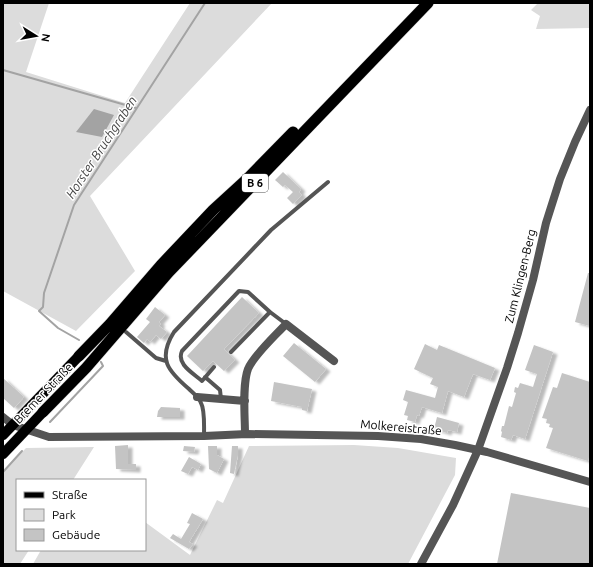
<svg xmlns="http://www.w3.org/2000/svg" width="593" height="567" font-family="Ubuntu,sans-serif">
  <defs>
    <filter id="shadow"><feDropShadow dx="4.5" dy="2.5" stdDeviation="1" flood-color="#0004"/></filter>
  </defs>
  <rect width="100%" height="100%" fill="#fff"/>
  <path fill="#dcdcdc" d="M 3,3 L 49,3 L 26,72 L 125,103 L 190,3 L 272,3 L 90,196 L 135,271 L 76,331 L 3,291 Z
    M 538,3 L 590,3 L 590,28 L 536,29 L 540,16 L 531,10 Z
    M 354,445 L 398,448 L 456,458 L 455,475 L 408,564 L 33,564 L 41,550 L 145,550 L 145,522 L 190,555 L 217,500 L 223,503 L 249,446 Z
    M 94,447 L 73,480 L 17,480 L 17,550 L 29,550 L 20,564 L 3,564 L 3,472 L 26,448 Z"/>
  <path fill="#a3a3a3" d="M 94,109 L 114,115 L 102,137 L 76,132 Z"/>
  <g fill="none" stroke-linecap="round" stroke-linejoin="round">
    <path stroke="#a3a3a3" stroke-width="2" d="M 3,70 L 136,108
      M 79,340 L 58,328 L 39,311 L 43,307 L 44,293 L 74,205 L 205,3
      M 50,422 L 103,366 L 101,362
      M 3,472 L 22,451
      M 3,563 L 4,564"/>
  </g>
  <path fill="#c4c4c4" filter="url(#shadow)" d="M 283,172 L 301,189 L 299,192 L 302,195 L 293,204 L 287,198 L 293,192 L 285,185 L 283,187 L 275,180 Z
    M 588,273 L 590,273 L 590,326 L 575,322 Z
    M 242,297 L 259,313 L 224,349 L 235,360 L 224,371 L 213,361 L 203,371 L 187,356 Z
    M 155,307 L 165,315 L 159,322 L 161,324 L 159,326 L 167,332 L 161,339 L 156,335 L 150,342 L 147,339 L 144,343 L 137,337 L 150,322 L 146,319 Z
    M 294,343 L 326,369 L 315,382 L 283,356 Z
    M 425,344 L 437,350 L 439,345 L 495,368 L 490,380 L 473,374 L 464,397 L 448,391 L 442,413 L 422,407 L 419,416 L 417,415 L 415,422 L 407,420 L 408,416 L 404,415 L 408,402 L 403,400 L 406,390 L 435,398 L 438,387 L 430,384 L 433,378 L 414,369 Z
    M 534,345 L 553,352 L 525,439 L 513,435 L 511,440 L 501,437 L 502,432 L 501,431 L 502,426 L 504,426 L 509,406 L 512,407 L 516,393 L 514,392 L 515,387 L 518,388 L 520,383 L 533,387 L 537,374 L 525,370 Z
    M 562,373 L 590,382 L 590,453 L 588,461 L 546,448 L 553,428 L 549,427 L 550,424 L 546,423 L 547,419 L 542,418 L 553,387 L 557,388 Z
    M 3,378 L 24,397 L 14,408 L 3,398 Z
    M 274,382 L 312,389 L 307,411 L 302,410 L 302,407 L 271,401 Z
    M 161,407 L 180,408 L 180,417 L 157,417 L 158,411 Z
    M 437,417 L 459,423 L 457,432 L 448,430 L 447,433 L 434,429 Z
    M 128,445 L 128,464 L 136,464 L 136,470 L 116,469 L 115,446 Z
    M 184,446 L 195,447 L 194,452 L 183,451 Z
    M 208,446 L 217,446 L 217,455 L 224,459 L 217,473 L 209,469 Z
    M 232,446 L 238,446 L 238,455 L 234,474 L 230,473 Z
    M 189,457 L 201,464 L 198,470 L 192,467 L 188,474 L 181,471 Z
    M 511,493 L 590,508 L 590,564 L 497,564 Z
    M 192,513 L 203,519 L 189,542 L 193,544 L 189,549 L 170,538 L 173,534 L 181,539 L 190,524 L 187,523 Z"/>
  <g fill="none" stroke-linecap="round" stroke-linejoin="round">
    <g stroke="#dbdbdb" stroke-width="11">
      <path id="primary" d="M 3,435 L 79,356
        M 3,454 L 43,412"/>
    </g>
    <g stroke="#dbdbdb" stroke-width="12">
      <path id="trunk" d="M 79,356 L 110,324 L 161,265 L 213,210 L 248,178 L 293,132
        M 43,412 L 86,368 L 169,272 L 428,3"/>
    </g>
    <path stroke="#555" stroke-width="4" d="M 126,332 L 156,358 L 166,361
      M 231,352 L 270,312
      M 214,367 L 202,381 C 193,373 176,364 182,351 L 239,291 L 248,292 L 270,312 L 286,324
      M 205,377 L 220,390 L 221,399
      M 204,436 C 204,427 205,410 201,403 C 199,397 193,393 189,389 C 168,371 157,359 174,332 L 271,230 L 328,182"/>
    <path stroke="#555" stroke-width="8" d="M 197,397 L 245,401
      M 3,417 L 13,425
      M 245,434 C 245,417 242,385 248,369 C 254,355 275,336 286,324 L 334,361
      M 478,450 L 507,368 L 518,333 L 533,280 L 546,223 L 560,179 L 575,142 L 590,110"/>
    <path stroke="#555" stroke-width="8" d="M 13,425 L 49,437 L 204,436 L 247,434 L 378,436 L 421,439 L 455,445 L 487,452 L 590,482
      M 421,564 L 453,505 L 478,450"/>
    <use href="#primary" stroke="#000" stroke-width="10"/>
    <use href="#trunk" stroke="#000" stroke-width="11"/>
  </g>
  <g text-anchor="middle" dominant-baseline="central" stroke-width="3" stroke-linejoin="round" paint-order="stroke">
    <rect fill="#fff" stroke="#4c4c4c" stroke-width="1" x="242" y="174" width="26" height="18" rx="3"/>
    <g font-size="11" font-weight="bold" fill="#000">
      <text x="255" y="183">B 6</text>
    </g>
    <g font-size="12" fill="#000" stroke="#fff">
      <text transform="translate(520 276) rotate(-76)">Zum Klingen-Berg</text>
      <text transform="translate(43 393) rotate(-46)">Bremer Straße</text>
      <text transform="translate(401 427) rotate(5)">Molkereistraße</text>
    </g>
    <g font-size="13" font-style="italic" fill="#444" stroke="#fff">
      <text transform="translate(101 147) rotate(-57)">Horster Bruchgraben</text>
    </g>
  </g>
  <rect width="593" height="567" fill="none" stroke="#000000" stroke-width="8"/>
  <rect x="16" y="479" width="130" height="72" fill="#ffffff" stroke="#999999"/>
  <rect x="24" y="492" width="20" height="6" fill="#000000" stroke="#999999"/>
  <text x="52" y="499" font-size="12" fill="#000000">Straße</text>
  <rect x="24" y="509" width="20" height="12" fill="#dcdcdc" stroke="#999999"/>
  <text x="52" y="519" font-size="12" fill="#000000">Park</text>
  <rect x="24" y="529" width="20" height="12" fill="#c4c4c4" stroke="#999999"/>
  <text x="52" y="539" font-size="12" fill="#000000">Gebäude</text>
  <g transform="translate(36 36) rotate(101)" stroke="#ffffff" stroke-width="3" paint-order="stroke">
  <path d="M0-3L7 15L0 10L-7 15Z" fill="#000000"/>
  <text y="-6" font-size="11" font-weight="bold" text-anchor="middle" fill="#000000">N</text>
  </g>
</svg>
